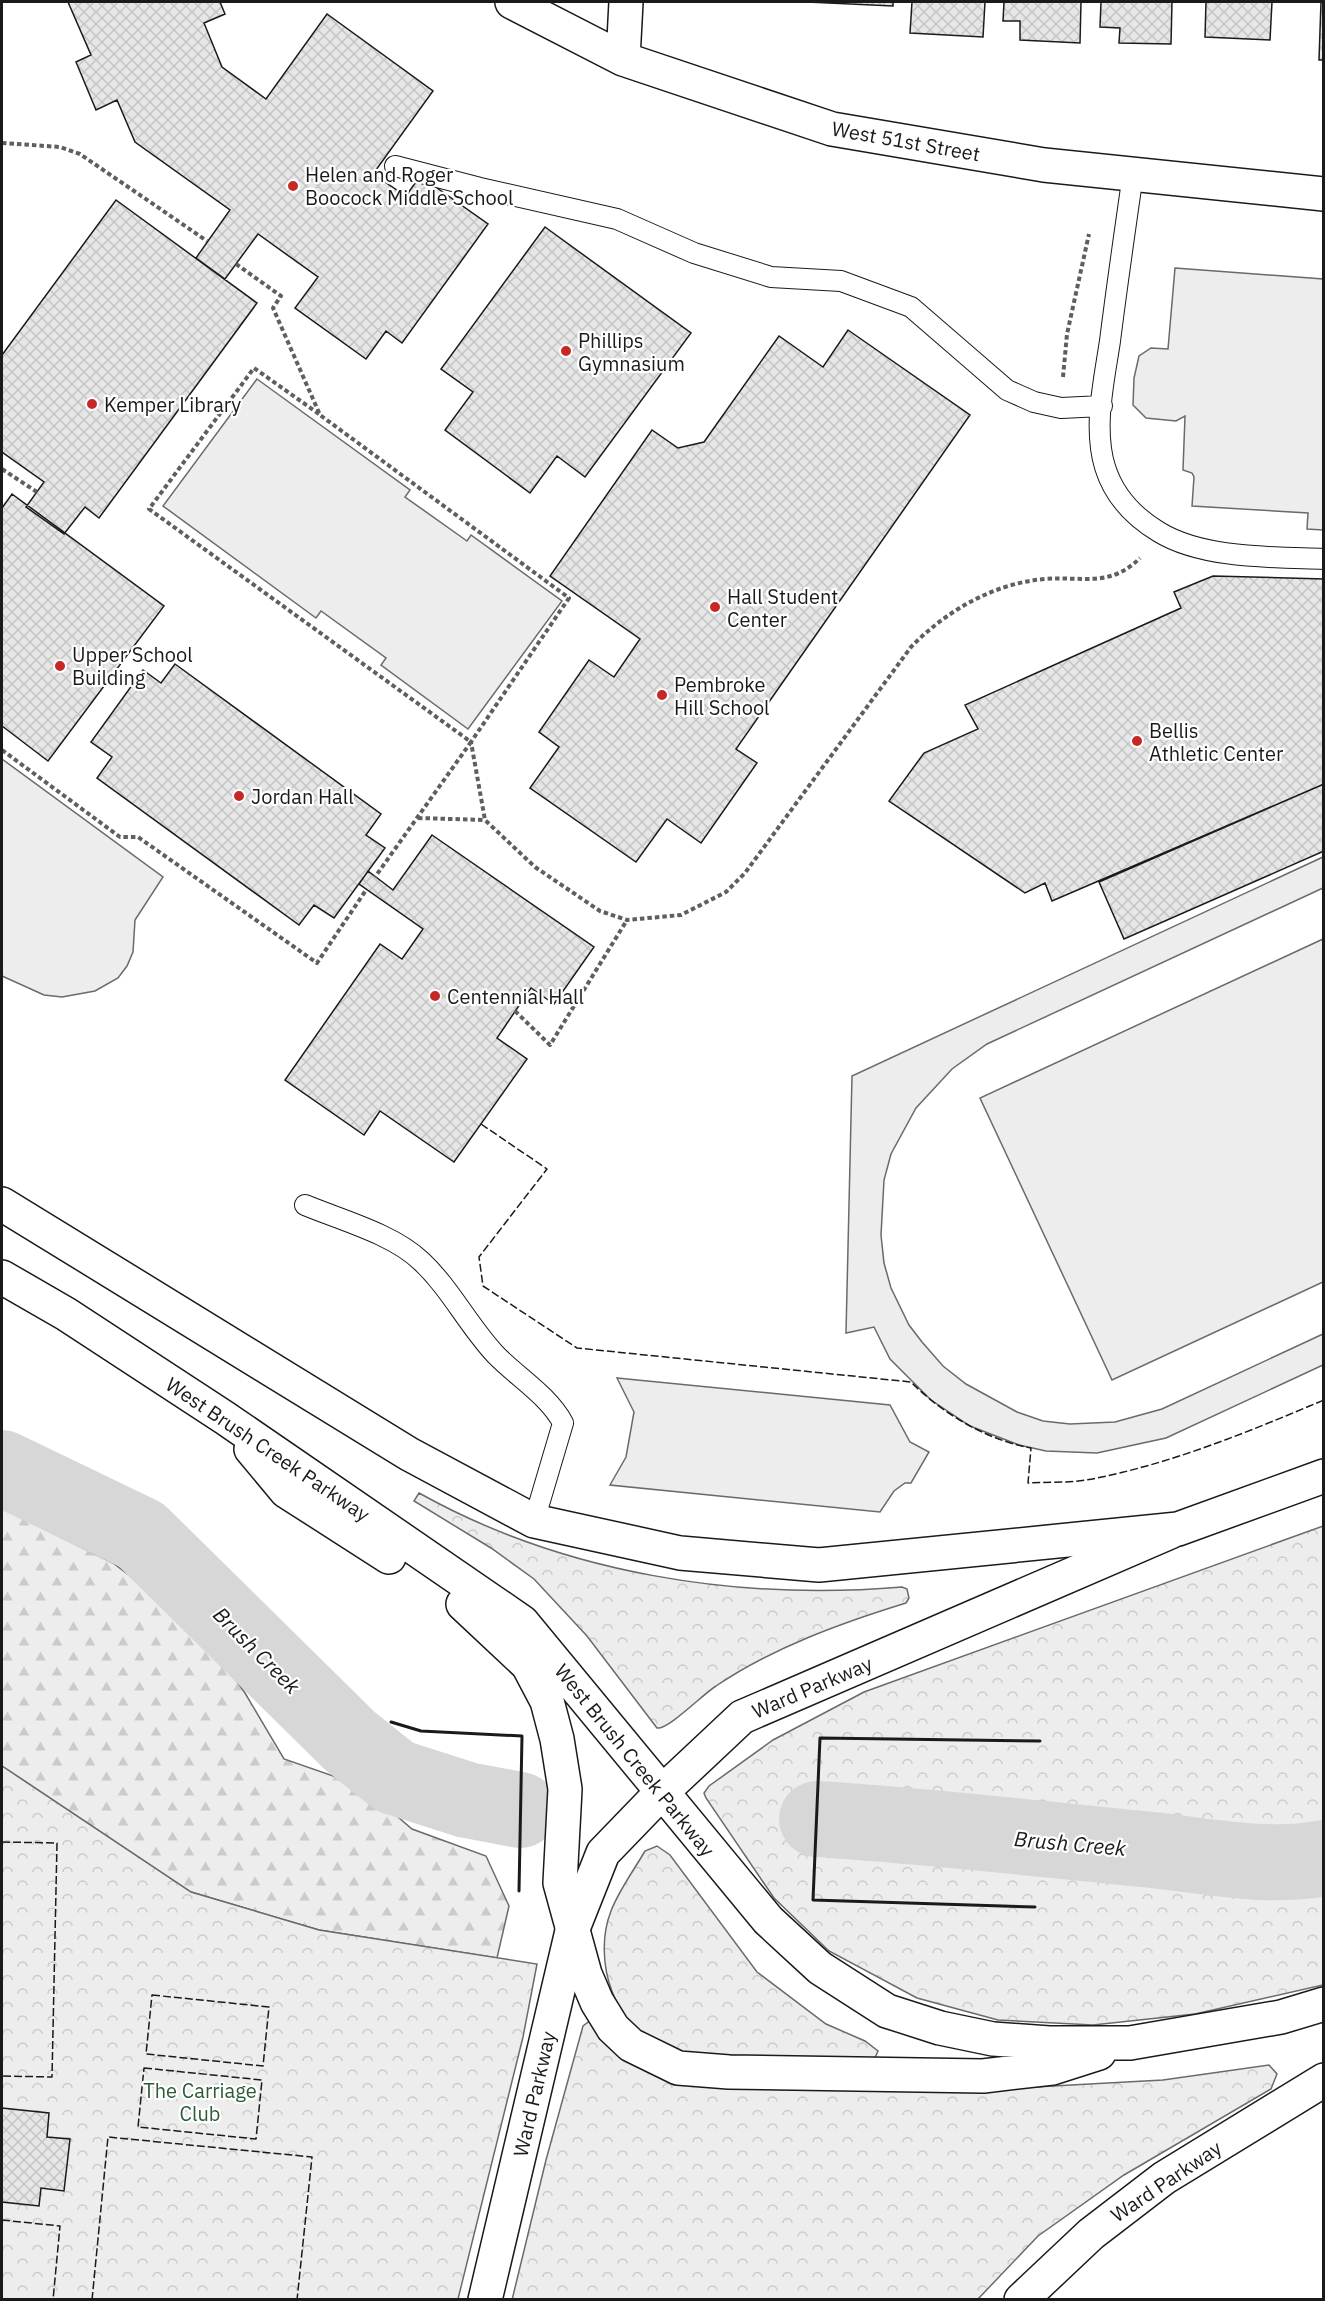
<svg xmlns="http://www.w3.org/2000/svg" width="1325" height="2301" font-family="'IBM Plex Sans',sans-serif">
  <defs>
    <pattern id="forest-firs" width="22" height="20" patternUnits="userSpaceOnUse" patternTransform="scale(1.5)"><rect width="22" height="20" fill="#ededed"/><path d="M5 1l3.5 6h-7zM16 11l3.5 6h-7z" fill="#cbcbcb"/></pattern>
    <pattern id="park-crowns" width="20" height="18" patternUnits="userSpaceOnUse" patternTransform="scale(1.5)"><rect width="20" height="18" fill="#ededed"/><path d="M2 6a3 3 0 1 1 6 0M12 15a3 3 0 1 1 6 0" fill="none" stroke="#cbcbcb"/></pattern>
    <pattern id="building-cross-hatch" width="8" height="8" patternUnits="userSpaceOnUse" patternTransform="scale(1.5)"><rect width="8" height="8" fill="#e6e6e6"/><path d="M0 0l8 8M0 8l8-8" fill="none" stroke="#c5c5c5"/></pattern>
  </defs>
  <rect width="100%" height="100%" fill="#fff"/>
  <path fill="#ededed" stroke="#6a6a6a" stroke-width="1.5" d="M 1175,268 L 1323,279 L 1323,530 L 1307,529 L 1308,513 L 1192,506 L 1194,477 L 1192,473 L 1183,470 L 1185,416 L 1176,421 L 1146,418 L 1133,405 L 1134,378 L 1139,356 L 1151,348 L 1168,349 Z
    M 257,379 L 410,490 L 405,497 L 467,541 L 471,535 L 562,601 L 468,729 L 381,665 L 386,658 L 321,611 L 316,618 L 163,506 Z
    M 2,759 L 163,877 L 135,920 L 133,952 L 127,966 L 118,978 L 95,991 L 62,997 L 44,995 L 2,976 Z
    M 1323,857 L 1323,888 L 987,1044 L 952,1069 L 916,1108 L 891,1154 L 884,1180 L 881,1235 L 884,1263 L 891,1288 L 909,1325 L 922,1342 L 943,1366 L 966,1384 L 1017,1412 L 1043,1421 L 1070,1424 L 1115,1422 L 1162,1409 L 1323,1334 L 1323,1365 L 1166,1438 L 1097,1453 L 1046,1451 L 1019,1445 L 970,1426 L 931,1400 L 890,1359 L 874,1327 L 846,1333 L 852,1076 Z
    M 1323,939 L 1323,1282 L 1112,1380 L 980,1098 Z
    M 617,1378 L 890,1405 L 910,1442 L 929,1452 L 911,1483 L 905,1483 L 894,1491 L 880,1512 L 610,1485 L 626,1457 L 634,1412 Z"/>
  <path fill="url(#forest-firs)" stroke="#6a6a6a" stroke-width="1.5" d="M 2,1508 L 113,1563 L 203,1632 L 245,1693 L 284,1759 L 362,1786 L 412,1829 L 486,1856 L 509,1906 L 497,1958 L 319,1930 L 191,1892 L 2,1766 Z"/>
  <path fill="url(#park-crowns)" stroke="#6a6a6a" stroke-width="1.5" d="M 419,1493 C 564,1574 738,1601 902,1587 L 907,1589 L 909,1598 L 906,1603 C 841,1623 772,1648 716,1686 C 703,1694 668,1730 657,1728 L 587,1636 L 534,1579 L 491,1548 L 414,1501 Z
    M 1323,1526 L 1323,1985 L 1195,2014 L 1093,2025 L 998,2020 L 917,1998 L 829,1951 L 774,1898 L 706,1798 L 704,1793 L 709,1786 L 773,1740 L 864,1692 Z
    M 2,1766 L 191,1892 L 319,1930 L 537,1964 L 523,2037 L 458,2299 L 2,2299 Z
    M 657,1846 L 670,1855 L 757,1972 L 826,2024 L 865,2041 L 878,2051 L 874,2060 L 692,2054 C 684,2053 673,2052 665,2049 C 614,2030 592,1959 611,1911 C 619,1890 634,1870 645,1851 Z
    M 591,2020 L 635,2062 L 1015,2088 L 1163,2080 L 1269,2065 L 1277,2074 L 1271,2089 L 1124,2175 L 1038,2236 L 978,2299 L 512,2300 L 546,2160 L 583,2026 Z"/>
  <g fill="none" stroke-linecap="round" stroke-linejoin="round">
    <path stroke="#d7d7d7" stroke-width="76" d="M 2,1468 L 141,1535 L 350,1741 L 395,1777 L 467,1800 L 520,1810
      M 817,1819 C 929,1826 1040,1839 1152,1850 C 1207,1856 1269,1869 1324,1858"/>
  </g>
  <path fill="url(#building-cross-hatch)" stroke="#1a1a1a" stroke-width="1.5" d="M 68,2 L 220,2 L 225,14 L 204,23 L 222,67 L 266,99 L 327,14 L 433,91 L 373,174 L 406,196 L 420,176 L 488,224 L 402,343 L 386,331 L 366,359 L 295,308 L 318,277 L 258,234 L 225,279 L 196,258 L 230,210 L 135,142 L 117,100 L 96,110 L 76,62 L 91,55 Z
    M 807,2 L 893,2 L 893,6 Z
    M 912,2 L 985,2 L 983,37 L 910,33 Z
    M 1004,2 L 1081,2 L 1080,43 L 1020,40 L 1020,21 L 1003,21 Z
    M 1101,2 L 1172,2 L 1171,44 L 1119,43 L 1120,28 L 1100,27 Z
    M 1206,2 L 1272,2 L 1270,40 L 1205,37 Z
    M 1321,2 L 1324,2 L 1324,60 L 1319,60 Z
    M 116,200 L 257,303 L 99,518 L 85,507 L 64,534 L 26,507 L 44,482 L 2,452 L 2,355 Z
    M 545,227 L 691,333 L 585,477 L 557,456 L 530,493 L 445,430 L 473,392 L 441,369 Z
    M 848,330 L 970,415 L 736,749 L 757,763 L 701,843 L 667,819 L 636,862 L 530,788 L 559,747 L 539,732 L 589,660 L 614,677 L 640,639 L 550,576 L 652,430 L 678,448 L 704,442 L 779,336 L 823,367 Z
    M 12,494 L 164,606 L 48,761 L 2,726 L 2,508 Z
    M 1213,576 L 1324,579 L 1324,784 L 1052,901 L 1045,883 L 1025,893 L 889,801 L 924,753 L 978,729 L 965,705 L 1181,608 L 1174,592 Z
    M 175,664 L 381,814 L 366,835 L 385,848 L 334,918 L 314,905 L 299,925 L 97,778 L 112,757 L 91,742 L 143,670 L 161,683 Z
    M 1324,784 L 1324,851 L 1124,939 L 1099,882 Z
    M 432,835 L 594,947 L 554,1004 L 531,988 L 497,1038 L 527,1059 L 454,1162 L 380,1111 L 364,1135 L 285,1080 L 380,944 L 402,959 L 423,929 L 359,884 L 368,871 L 393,890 Z
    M 2,2108 L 49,2113 L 47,2137 L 70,2139 L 64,2191 L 41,2188 L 39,2206 L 2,2202 Z"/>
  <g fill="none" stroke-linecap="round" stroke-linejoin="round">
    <g stroke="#1a1a1a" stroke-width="22">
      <path id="service" d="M 395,166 L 480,188 L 617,219 L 694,253 L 771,277 L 841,281 L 911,307 L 1007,390 L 1034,402 L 1061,408 L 1102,406
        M 1133,174 C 1125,230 1117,285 1110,341 C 1104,381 1093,428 1105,467 C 1114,496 1134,517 1159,532 C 1203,559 1274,557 1324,559
        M 305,1205 C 341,1220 393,1234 421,1261 C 450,1288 468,1325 495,1354 C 517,1377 548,1395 563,1423 L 534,1521"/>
    </g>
    <g stroke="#1a1a1a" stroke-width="36">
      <path id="minor" d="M 512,2 L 623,59 L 832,129 L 1044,165 L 1324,194
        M 623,59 L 626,2"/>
    </g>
    <g stroke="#1a1a1a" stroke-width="36">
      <path id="primary" d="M 485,2300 L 572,1931 L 603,1853 L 660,1794 L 742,1717 L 1170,1532
        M 1021,2300 L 1091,2234 L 1164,2178 L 1324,2080"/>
    </g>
    <g stroke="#1a1a1a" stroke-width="36">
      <path id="trunk" d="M 2,1204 L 409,1454 L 534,1521 L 680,1553 L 819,1565 L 1178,1529 L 1324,1476
        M 2,1277 L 66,1314 L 225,1418 L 522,1622 L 768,1920 L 820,1968 L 887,2011 L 940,2028 L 993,2039 L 1049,2043 L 1130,2043 L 1281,2017 L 1324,2004
        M 251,1449 L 286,1491 L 389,1557
        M 463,1604 L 528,1665 L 547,1701 L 557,1739 L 565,1789 L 560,1883 L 585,1974 L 597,2002 L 613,2028 L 631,2045 L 678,2068 L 729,2072 L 983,2076 L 1052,2068 L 1099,2053"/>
    </g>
    <path stroke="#5f5f5f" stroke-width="4" stroke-dasharray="4.5 3" stroke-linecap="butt" d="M 2,143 L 60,147 L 80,154 L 207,241
      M 236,264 L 281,296 L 273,308 L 320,415 L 569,598 L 471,742 L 485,820 L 535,867 L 600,911 L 627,920 L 681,915 L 726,892 L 745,873 L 911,647 C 946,611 994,583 1045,579 C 1082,576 1110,588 1140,558
      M 1063,377 L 1067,334 L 1089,234
      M 319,414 L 254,368 L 149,509 L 471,742 L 375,877
      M 2,469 L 37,492
      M 2,750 L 120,837 L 138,837 L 317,963 L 366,890
      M 418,818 L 485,820
      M 515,1011 L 550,1045 L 627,920"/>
    <use href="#service" stroke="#fff" stroke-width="20"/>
    <use href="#minor" stroke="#fff" stroke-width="33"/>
    <use href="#primary" stroke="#fff" stroke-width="33"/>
    <use href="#trunk" stroke="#fff" stroke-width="33"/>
    <path stroke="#1a1a1a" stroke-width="1.5" stroke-dasharray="8 3" stroke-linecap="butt" d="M 481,1124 L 547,1169 L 479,1257 L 483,1286 L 577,1348 L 911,1382 C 943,1414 987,1440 1031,1448 L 1028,1483 C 1051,1482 1075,1483 1097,1478 C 1176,1462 1250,1431 1324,1400
      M 2,1842 L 57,1843 L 52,2077 L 2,2076
      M 152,1995 L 269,2007 L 263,2066 L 146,2054 Z
      M 144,2068 L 262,2080 L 256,2139 L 138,2127 Z
      M 2,2220 L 60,2226 L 53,2300
      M 92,2300 L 108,2137 L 312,2157 L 297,2300"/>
    <path stroke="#1a1a1a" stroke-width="3" d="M 391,1722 L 421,1731 L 522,1736 L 519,1891
      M 1035,1907 L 813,1900 L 820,1738 L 1040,1741"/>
  </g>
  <g fill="#c62828" stroke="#fff" stroke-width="2">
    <circle cx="293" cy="186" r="6"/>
    <circle cx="566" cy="351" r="6"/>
    <circle cx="92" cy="404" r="6"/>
    <circle cx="715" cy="607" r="6"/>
    <circle cx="60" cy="666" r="6"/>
    <circle cx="662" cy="695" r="6"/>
    <circle cx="1137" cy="741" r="6"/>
    <circle cx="239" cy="796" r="6"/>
    <circle cx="435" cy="996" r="6"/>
  </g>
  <g text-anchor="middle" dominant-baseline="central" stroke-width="4.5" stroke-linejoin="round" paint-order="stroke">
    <g font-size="20" fill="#1a1a1a" stroke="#fff">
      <text transform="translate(906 141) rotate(10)">West 51st Street</text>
      <text transform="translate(268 1449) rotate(34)">West Brush Creek Parkway</text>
      <text transform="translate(812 1687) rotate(-23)">Ward Parkway</text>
      <text transform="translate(635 1760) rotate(51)">West Brush Creek Parkway</text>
      <text transform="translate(534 2094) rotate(-77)">Ward Parkway</text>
      <text transform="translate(1166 2181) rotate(-34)">Ward Parkway</text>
    </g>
    <g font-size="20" fill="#1a1a1a" stroke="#fff" text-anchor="start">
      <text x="305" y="174">Helen and Roger<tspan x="305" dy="23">Boocock Middle School</tspan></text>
      <text x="578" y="340">Phillips<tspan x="578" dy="23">Gymnasium</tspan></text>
      <text x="104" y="404">Kemper Library</text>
      <text x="727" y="596">Hall Student<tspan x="727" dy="23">Center</tspan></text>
      <text x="72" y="654">Upper School<tspan x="72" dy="23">Building</tspan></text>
      <text x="674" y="684">Pembroke<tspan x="674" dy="23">Hill School</tspan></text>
      <text x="1149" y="730">Bellis<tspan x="1149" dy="23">Athletic Center</tspan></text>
      <text x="251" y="796">Jordan Hall</text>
      <text x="447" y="996">Centennial Hall</text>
    </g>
    <g font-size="20" fill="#2b5a34" stroke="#fff">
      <text x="200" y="2090">The Carriage<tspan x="200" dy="23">Club</tspan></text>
    </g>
    <g font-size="21" font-style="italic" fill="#1a1a1a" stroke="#fff">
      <text transform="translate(257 1650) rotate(45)">Brush Creek</text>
      <text transform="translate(1070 1843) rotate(5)">Brush Creek</text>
    </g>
  </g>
  <rect width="1325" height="2301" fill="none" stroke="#1a1a1a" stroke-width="6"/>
</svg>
